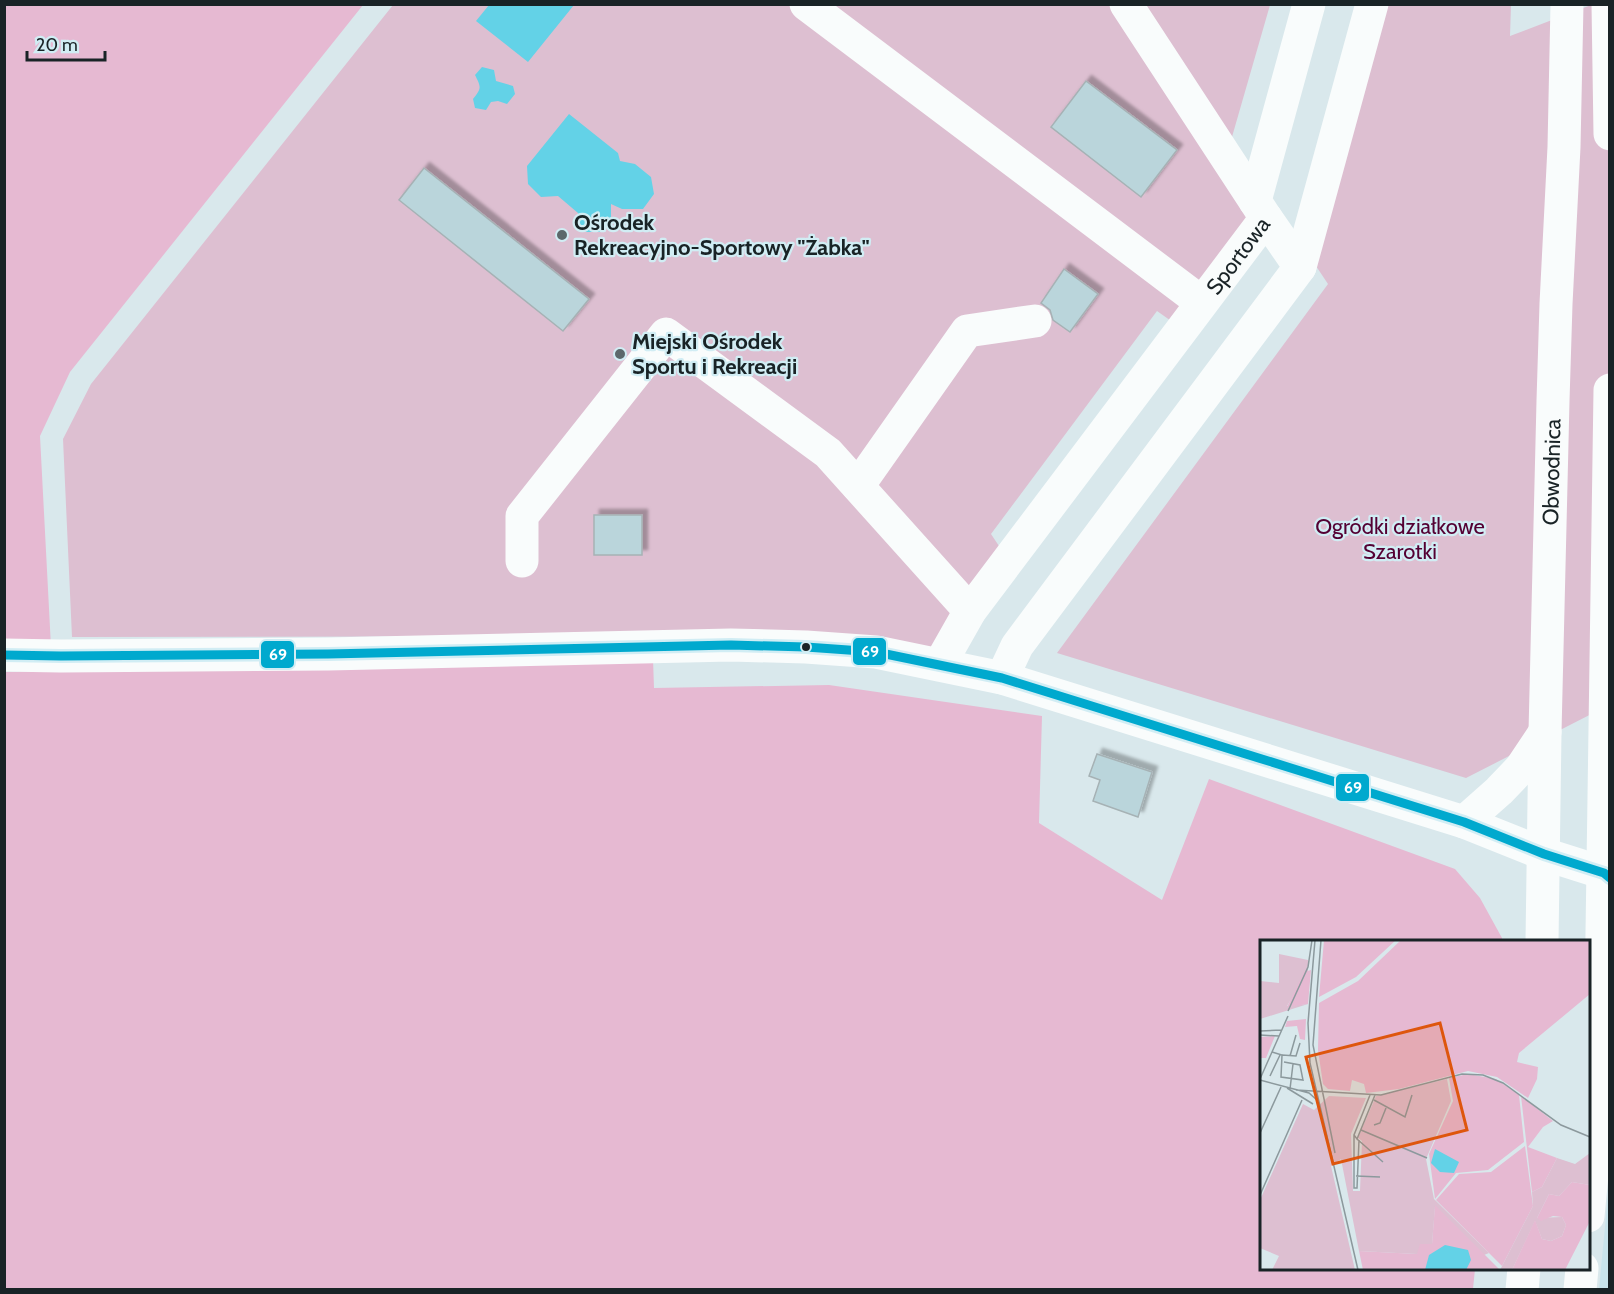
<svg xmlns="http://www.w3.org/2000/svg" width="1614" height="1294" font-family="Cabin,sans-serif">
  <defs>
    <filter id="shadow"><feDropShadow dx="5.5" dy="-5.5" stdDeviation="1.5" flood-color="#0004"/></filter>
  </defs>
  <rect width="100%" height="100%" fill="#d9e8ec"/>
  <path fill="#c8e4eb" d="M 1609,1185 L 1609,1289 L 1599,1289 Z"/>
  <path fill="#ddbfd1" d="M 393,5 L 1270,5 L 1221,175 L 1255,216 L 1174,323 L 1157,311 L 991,534 L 1003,552 L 932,648 L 726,636 L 72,637 L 63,439 L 91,384 Z
    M 1380,5 L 1511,5 L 1510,36 L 1591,5 L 1609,5 L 1609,705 L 1466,778 L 1057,653 L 1328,284 L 1310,257 Z"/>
  <path fill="#e6b9d2" d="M 5,5 L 363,5 L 70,372 L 40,436 L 51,647 L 5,647 Z
    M 653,659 L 654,688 L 829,685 L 1042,716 L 1039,823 L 1162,900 L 1209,779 L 1455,869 L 1480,898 L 1502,938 L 1502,941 L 1262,942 L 1262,1268 L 1475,1269 L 1473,1289 L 5,1289 L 4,672 Z"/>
  <path fill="#63d2e7" d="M 489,5 L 489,4 L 574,5 L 528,62 L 476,21 Z
    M 482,67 L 494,70 L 496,81 L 513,86 L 515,94 L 507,104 L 498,101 L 491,102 L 486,110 L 475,108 L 473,99 C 482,88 481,87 475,75 Z
    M 569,114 L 618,153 L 620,161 L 635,164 L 651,177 L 654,194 L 643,209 L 622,209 L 611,204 L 611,221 L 602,232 L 586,232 L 580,224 L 578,213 L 558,196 L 541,197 L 528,184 L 527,166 Z"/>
  <path fill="#bad5db" stroke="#a6b2b5" stroke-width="1.5" filter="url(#shadow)" d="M 1086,81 L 1177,150 L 1141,197 L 1051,127 Z
    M 424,168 L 589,299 L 563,331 L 399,200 Z
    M 1064,269 L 1098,294 L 1070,332 L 1053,320 L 1050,310 L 1041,303 Z
    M 594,515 L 642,515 L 642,555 L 594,555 Z
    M 1097,754 L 1152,772 L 1138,817 L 1093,801 L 1100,780 L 1089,776 Z"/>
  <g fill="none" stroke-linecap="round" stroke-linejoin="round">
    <g stroke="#f9fcfc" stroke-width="33">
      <path d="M 806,4 L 1201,302"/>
      <path d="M 1126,4 L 1266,218"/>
      <path d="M 1255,201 L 1309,4"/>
      <path d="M 1300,267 L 1372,4"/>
      <path d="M 858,486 L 967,331 L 1035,321"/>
      <path d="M 522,561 L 522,516 L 666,334 L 828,453 L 970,611"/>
      <path d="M 4,655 L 61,656 L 328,654 L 731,645 L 806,647 L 876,652 L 1002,678 L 1464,822 L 1544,854 L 1604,873 L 1610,872"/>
      <path id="s1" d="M 940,664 L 970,611 L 1266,218 L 1300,267 L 1017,646 L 1002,678"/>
      <path d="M 1464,822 L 1499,791 L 1521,768 L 1545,732"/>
    </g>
    <g stroke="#f9fcfc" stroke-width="33">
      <path d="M 1608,4 L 1610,134"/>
      <path id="s2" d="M 1542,942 L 1545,732 L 1553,401 L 1556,304 L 1564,147 L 1567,4"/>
      <path d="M 1588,1216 L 1598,1113 L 1601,1001 L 1610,390"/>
      <path d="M 1522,1290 L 1524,1268"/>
      <path d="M 1580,1290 L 1582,1268"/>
    </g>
    <g stroke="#d1edf4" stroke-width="14">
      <path id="bus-1" d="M 4,655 L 61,656 L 328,654 L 731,645 L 806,647 L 876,652 L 1002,678 L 1464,822 L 1544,854 L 1604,873 L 1610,878"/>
    </g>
    <use href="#bus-1" stroke="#00a9ce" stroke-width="9"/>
  </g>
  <g fill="#5c686b" stroke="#d1edf4" stroke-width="2">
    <circle cx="562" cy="235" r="6"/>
    <circle cx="620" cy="354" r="6"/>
  </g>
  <circle fill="#192326" stroke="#d1edf4" stroke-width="2" cx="806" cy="647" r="5"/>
  <g text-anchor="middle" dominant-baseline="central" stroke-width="4.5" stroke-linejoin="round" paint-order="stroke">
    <g font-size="22" font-weight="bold" fill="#192326" stroke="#d1edf4" text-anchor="start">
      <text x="574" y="222">Ośrodek<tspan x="574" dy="25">Rekreacyjno-Sportowy "Żabka"</tspan></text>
      <text x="632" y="341">Miejski Ośrodek<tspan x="632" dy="25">Sportu i Rekreacji</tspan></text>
    </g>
    <g font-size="22" fill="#192326" stroke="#d1edf4">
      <text stroke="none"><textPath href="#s1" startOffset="506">Sportowa</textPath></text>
      <text stroke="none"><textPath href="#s2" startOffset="470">Obwodnica</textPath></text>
    </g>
    <g font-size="22" fill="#540033" stroke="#d1edf4">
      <text x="1400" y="526">Ogródki działkowe<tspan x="1400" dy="25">Szarotki</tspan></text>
    </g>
  </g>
  <g transform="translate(1260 940)">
    <rect width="330" height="330" fill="#d9e8ec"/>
    <path d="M 19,14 L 48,20 L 48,31 L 27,66 L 48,64 L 0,79 L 0,41 L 19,43 ZM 187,139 L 191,161 L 166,219 L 174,259 L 229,313 L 224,315 L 175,267 L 172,304 L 157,314 L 99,311 L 81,219 L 71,226 L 95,330 L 12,330 L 19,316 L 0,308 L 0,260 L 43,164 L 54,170 L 69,156 L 106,158 L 91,194 L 93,251 L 100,251 L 102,201 L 98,198 L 116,156 ZM 330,213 L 330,245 L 312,242 L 299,256 L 289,254 L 277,278 L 302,277 L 306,285 L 302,296 L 291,301 L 282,299 L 275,281 L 252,330 L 240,330 L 273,266 L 272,252 L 282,247 L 297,218 L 315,224 Z" fill="#ddbfd1"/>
    <path d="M 64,0 L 136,0 L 96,37 L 59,57 ZM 141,0 L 330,0 L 330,54 L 259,113 L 257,122 L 278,127 L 277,139 L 268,158 L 237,137 L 208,131 L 139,149 L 106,153 L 104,144 L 92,140 L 90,151 L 68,149 L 63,144 L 58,110 L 59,63 L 98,41 ZM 51,30 L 48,64 L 27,67 L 44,32 ZM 46,79 L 45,100 L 40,99 L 37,86 L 25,87 L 27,81 ZM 15,96 L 6,118 L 0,118 L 0,97 ZM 208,134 L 236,139 L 259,155 L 264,202 L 228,230 L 196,233 L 175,259 L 169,214 L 193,161 L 189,138 ZM 261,156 L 293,181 L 283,187 L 268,207 L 297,218 L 282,247 L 272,252 ZM 265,206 L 273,266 L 242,326 L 176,260 L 199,234 L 231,232 ZM 312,242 L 330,245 L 330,281 L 305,330 L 252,330 L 275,280 L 282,299 L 291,301 L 302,296 L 306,285 L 302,277 L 293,276 L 281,281 L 277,278 L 289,254 L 299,256 ZM 175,265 L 240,330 L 103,330 L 99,311 L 157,314 L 160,304 L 172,304 Z" fill="#e6b9d2"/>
    <path d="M 175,209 L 199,222 L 194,233 L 180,232 L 171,223 ZM 185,305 L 208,310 L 211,320 L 206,330 L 165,330 L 169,315 Z" fill="#63d2e7"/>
    <path fill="none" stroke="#8c999d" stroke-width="1.5" d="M 55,0 L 48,83 L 50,123 L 98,330M 61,0 L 53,105 L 75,213M 28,71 L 48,27 L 52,0M 0,91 L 22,90M 0,95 L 19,96M 12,112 L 22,115 L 21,137 L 43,140 L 40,125 L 24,122M 22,115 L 36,116 L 40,103M 30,116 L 36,95M 10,136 L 20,115M 0,139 L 28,76M 0,140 L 49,153 L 58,161M 27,148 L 53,164M 30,149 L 33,124M 36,150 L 121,155 L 202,134 L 223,135 L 243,143 L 301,185 L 330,197M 110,155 L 94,195 L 97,199 L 115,155M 114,160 L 145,177 L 152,155M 114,185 L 120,183 L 126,168M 101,190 L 167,218M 0,193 L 21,147M 94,195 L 94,248 L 97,248 L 99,200M 97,199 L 123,222M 96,236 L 120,237M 0,255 L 42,160"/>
    <path fill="#de560d" fill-opacity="0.15" stroke="#de560d" stroke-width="3" d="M 180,83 L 207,190 L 73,224 L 46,117 Z"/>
    <rect width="330" height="330" fill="none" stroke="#192326" stroke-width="3"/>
  </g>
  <g stroke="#d1edf4" stroke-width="2">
    <rect x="852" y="637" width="35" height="29" rx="6" fill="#00a9ce"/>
    <rect x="260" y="640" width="35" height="29" rx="6" fill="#00a9ce"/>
    <rect x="1335" y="773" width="35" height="29" rx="6" fill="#00a9ce"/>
  </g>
  <g font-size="16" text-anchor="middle" font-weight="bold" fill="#fff">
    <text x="870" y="657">69</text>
    <text x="278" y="660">69</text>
    <text x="1353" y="793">69</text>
  </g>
  <rect width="1614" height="1294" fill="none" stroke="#192326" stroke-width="12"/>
  <path d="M27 51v9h78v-9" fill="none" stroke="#192326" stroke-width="3"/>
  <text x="36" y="51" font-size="18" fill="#192326" stroke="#d1edf4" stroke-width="4.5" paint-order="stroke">20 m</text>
</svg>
